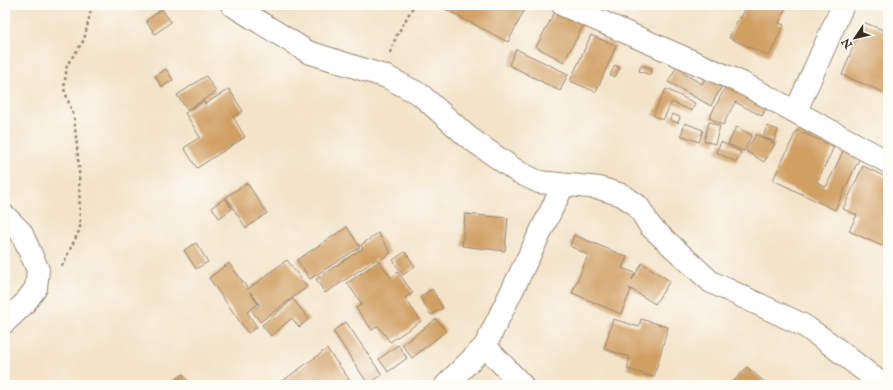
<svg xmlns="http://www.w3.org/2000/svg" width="893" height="390" font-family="'IM FELL English',serif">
  <rect width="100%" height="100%" fill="#fdfcf7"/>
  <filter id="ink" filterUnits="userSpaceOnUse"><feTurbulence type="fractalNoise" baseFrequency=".025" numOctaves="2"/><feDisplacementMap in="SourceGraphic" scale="8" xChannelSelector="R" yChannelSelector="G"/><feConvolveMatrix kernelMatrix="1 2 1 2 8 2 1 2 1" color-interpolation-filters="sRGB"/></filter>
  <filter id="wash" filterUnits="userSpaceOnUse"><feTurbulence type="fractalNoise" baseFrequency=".012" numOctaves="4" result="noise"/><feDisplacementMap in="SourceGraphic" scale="16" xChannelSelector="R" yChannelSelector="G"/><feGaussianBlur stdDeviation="0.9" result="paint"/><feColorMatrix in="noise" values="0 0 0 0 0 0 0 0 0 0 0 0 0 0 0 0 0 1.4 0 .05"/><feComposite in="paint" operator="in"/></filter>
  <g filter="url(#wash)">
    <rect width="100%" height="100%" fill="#f3e3c8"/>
    <g id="blocks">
      <path fill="#d09f62" d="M 442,5 L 527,5 L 508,42 L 441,7 Z
        M 747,5 L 787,5 L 779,23 L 784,25 L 769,56 L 729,38 L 739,17 L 741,18 Z
        M 558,6 L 586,20 L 564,62 L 536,47 Z
        M 162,9 L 171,22 L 155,34 L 146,21 Z
        M 863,22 L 888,32 L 888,41 L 886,47 L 888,48 L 888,94 L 842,75 Z
        M 591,35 L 616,46 L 596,92 L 570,81 Z
        M 516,49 L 568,74 L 560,91 L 509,65 Z
        M 680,61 L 687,65 L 683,73 L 702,84 L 707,75 L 723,84 L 711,106 L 668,82 Z
        M 615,65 L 620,68 L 615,77 L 610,75 Z
        M 641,65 L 652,68 L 650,75 L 639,71 Z
        M 166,69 L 173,80 L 162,87 L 155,76 Z
        M 206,76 L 216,92 L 187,110 L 177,95 Z
        M 730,79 L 770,100 L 762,116 L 735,102 L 723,125 L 709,118 Z
        M 229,89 L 243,111 L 233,117 L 245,137 L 197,168 L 184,148 L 200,137 L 185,113 L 204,101 L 205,104 Z
        M 666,89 L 695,103 L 692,111 L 672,102 L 663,120 L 653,115 Z
        M 672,114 L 680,117 L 678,123 L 670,120 Z
        M 709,122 L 720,126 L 715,144 L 704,141 Z
        M 685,123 L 703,130 L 699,142 L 681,135 Z
        M 767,126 L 778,130 L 774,141 L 763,137 Z
        M 736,127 L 752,135 L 744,151 L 728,144 Z
        M 797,130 L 834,147 L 817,182 L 826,187 L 845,147 L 861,155 L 835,210 L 773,180 Z
        M 756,134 L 775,144 L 764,162 L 746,151 Z
        M 721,142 L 741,152 L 736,162 L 716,152 Z
        M 863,166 L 888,178 L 888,233 L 882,246 L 849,231 L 857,215 L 843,209 Z
        M 247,183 L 267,213 L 246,228 L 226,197 Z
        M 225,198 L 232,209 L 219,218 L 212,207 Z
        M 465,214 L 508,218 L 505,251 L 462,246 Z
        M 347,227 L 360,247 L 310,279 L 297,260 Z
        M 378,233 L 391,253 L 378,261 L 377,259 L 325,293 L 316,279 L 363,248 L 361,245 Z
        M 574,235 L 627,257 L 622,268 L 635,273 L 632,280 L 642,263 L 670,281 L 655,304 L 629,288 L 631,290 L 621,314 L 572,293 L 588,255 L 570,246 Z
        M 196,243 L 208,262 L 196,269 L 184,250 Z
        M 405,252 L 415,266 L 403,275 L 393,260 Z
        M 287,260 L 307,287 L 260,322 L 252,311 L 260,305 L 250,292 L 258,304 L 247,312 L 257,327 L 248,333 L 209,278 L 229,263 L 248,289 Z
        M 379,261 L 391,278 L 398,272 L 413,293 L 405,298 L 421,321 L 390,342 L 378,326 L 372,330 L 356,308 L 362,304 L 347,283 Z
        M 432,289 L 443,308 L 431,315 L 420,297 Z
        M 293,299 L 309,319 L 299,327 L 292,318 L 271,336 L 262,325 Z
        M 436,319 L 446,331 L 412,358 L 402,345 Z
        M 613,319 L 639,327 L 641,319 L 668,327 L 654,377 L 627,369 L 630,357 L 604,349 Z
        M 346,322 L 382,375 L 368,384 L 333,331 Z
        M 398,345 L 407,358 L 388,372 L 379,359 Z
        M 327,349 L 349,379 L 340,385 L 283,385 L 281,382 Z
        M 747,367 L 768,385 L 730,385 Z
        M 183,374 L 191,385 L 167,385 Z"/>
    </g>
  </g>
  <g filter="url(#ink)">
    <use href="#blocks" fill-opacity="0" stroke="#978673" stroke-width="1"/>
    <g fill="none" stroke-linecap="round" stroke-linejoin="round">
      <g stroke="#978673" stroke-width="24">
        <path id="street" d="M 232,5 L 308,52 L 387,77 L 421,95 L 468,137 L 518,172 L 539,182 L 599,188 L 622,195 L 638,206 L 650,226 L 711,282 L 803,325 L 829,343 L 883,385
          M 563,5 L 742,83 L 888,162
          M 796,111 L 843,5
          M 5,216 L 21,232 L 38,270 L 36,288 L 24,304 L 5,322
          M 485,346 L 522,385
          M 446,385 L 485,346 L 563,186"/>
      </g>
      <path stroke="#978673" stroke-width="2.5" stroke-dasharray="3 3" stroke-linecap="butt" d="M 390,53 L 396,37 L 414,5
        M 62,266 L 80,229 L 79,167 L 74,117 L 64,89 L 67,65 L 84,40 L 92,5"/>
      <use href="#street" stroke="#fff" stroke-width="22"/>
    </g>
  </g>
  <rect width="893" height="390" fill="none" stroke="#fdfcf7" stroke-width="20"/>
  <g transform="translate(855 38) rotate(235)" stroke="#fdfcf7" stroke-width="3" paint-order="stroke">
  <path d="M0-3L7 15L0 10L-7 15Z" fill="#3b2a1e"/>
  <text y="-6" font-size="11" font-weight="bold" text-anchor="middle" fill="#3b2a1e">N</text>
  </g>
</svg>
